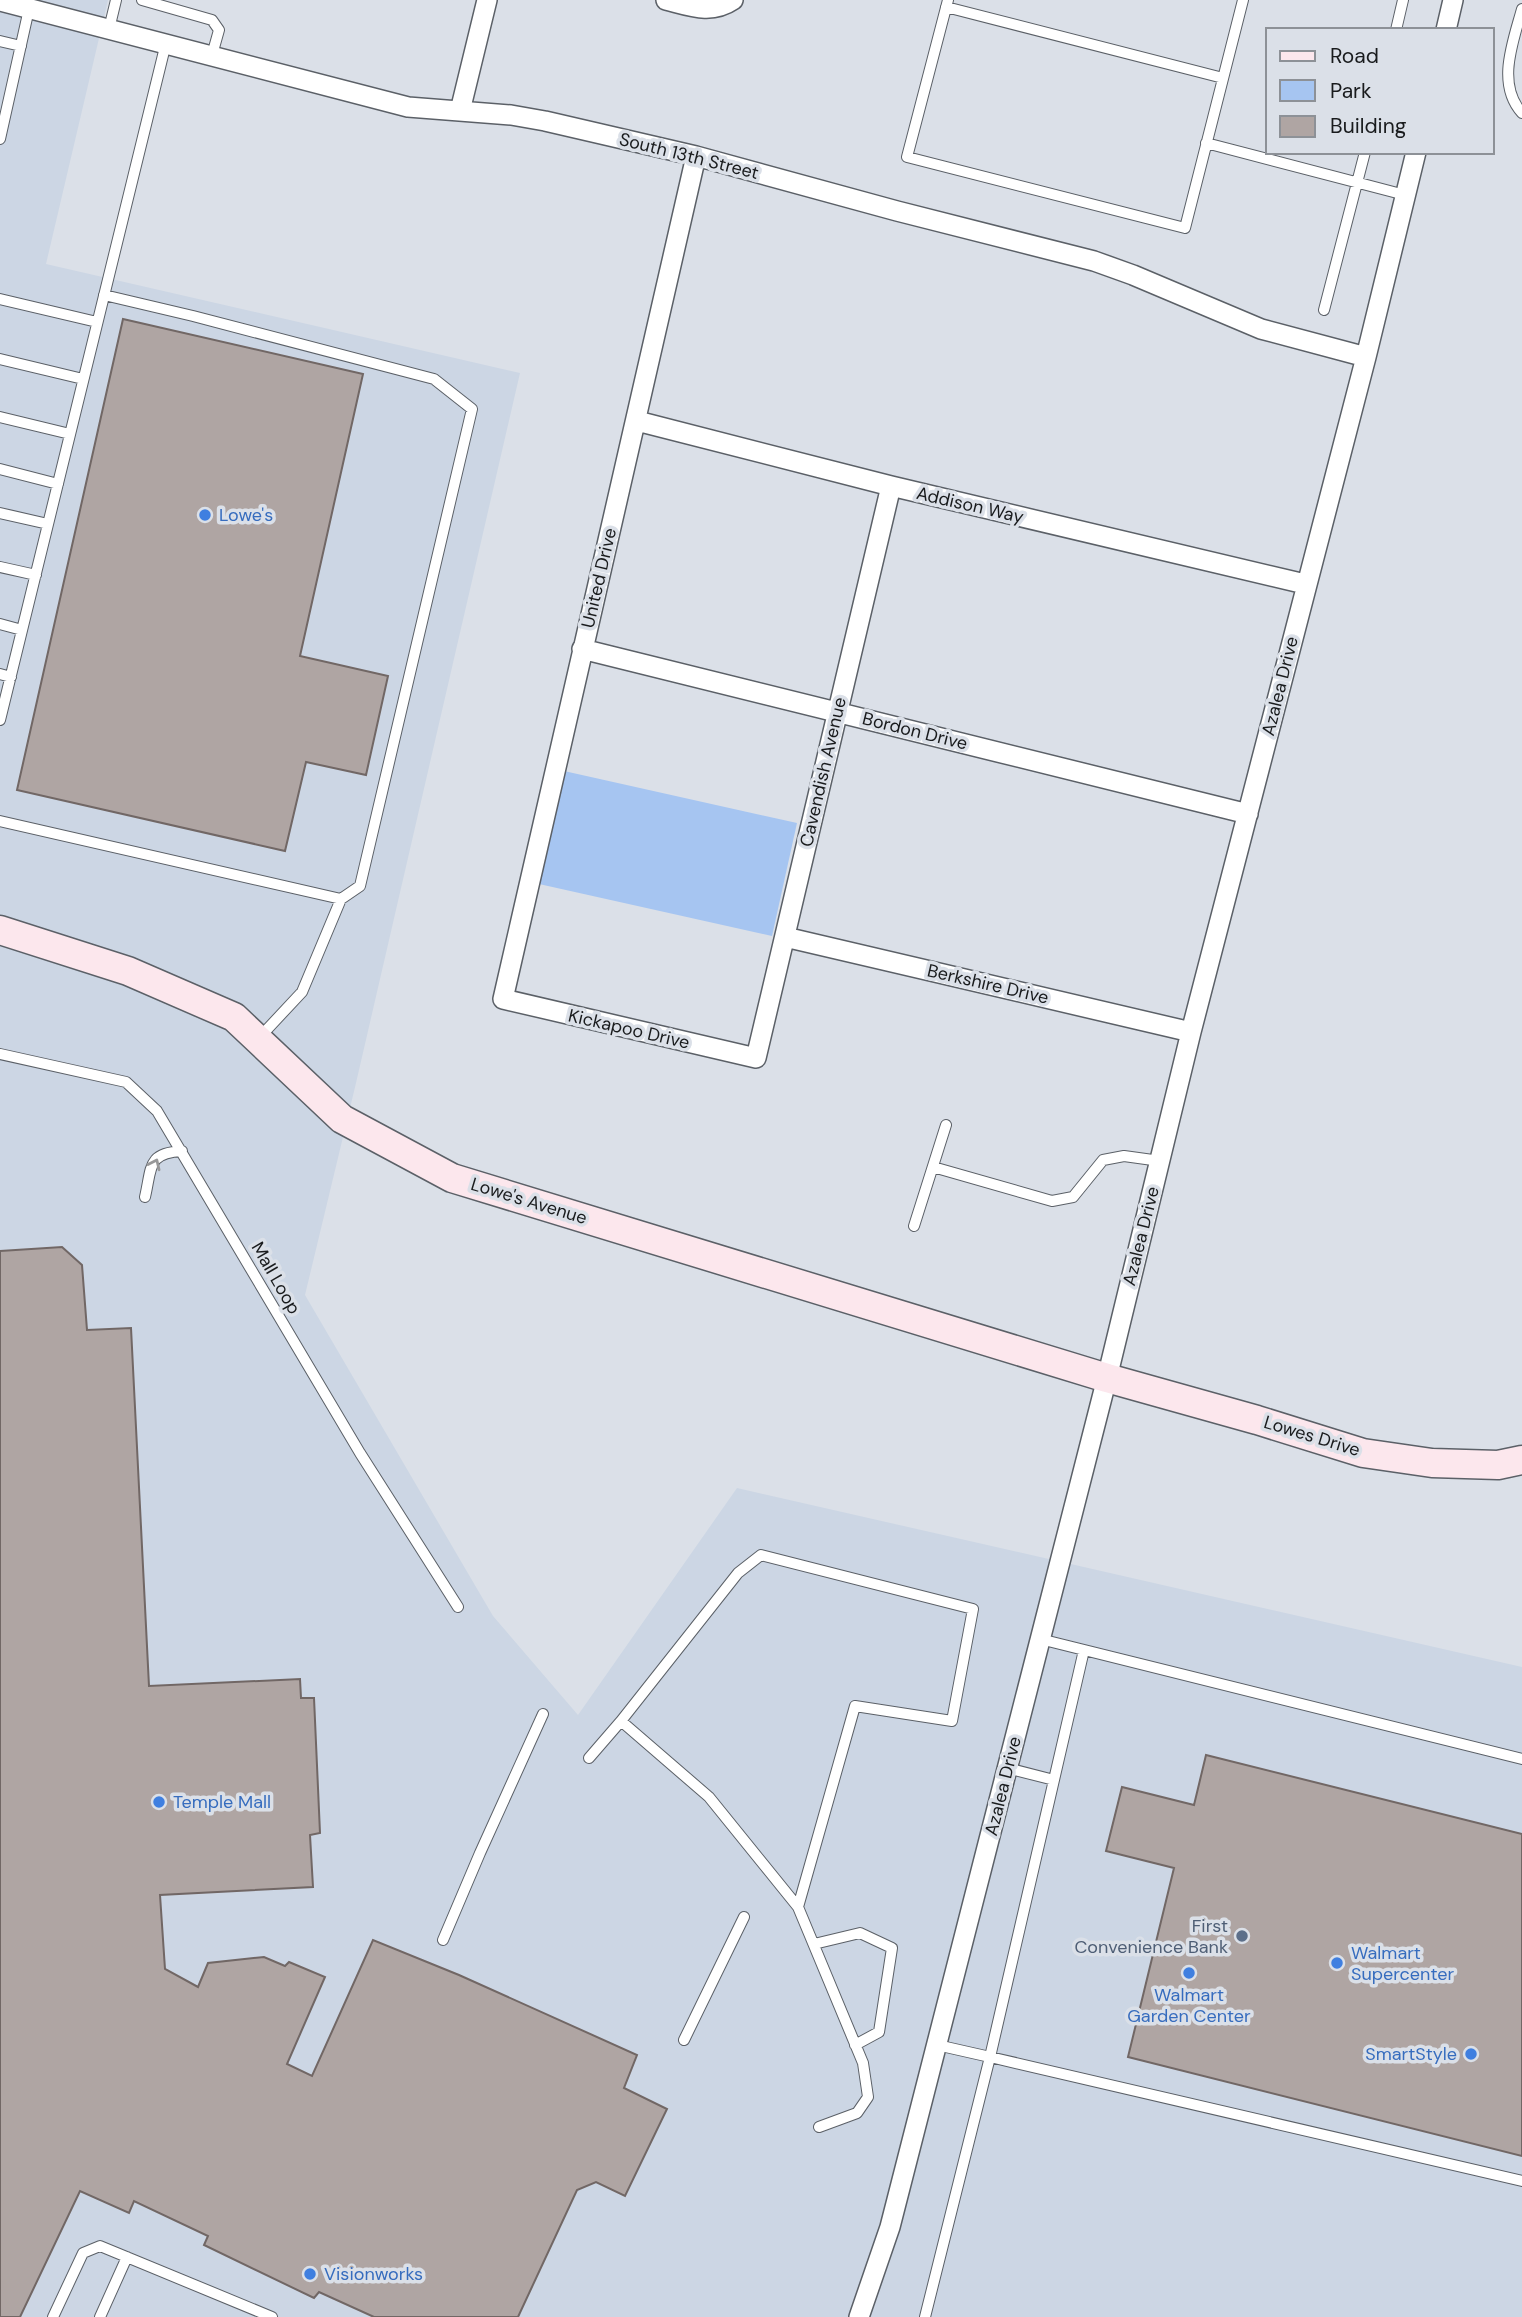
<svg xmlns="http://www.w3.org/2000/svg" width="1522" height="2317" font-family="'DM Sans',sans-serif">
  <rect width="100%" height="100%" fill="#dbe0e8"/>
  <path fill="#ccd6e4" d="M 0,0 L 108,0 L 46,264 L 520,373 L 356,1083 L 305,1295 L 493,1616 L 578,1715 L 737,1488 L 1522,1667 L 1522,2317 L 0,2317 Z"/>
  <path fill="#a6c5f1" d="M 564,771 L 797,823 L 772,936 L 539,884 Z"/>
  <path fill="#afa5a3" stroke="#716765" stroke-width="2" d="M 123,319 L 363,374 L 300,656 L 388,676 L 366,775 L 306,762 L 285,851 L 17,790 Z
    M 62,1247 L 82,1265 L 87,1330 L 131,1328 L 149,1686 L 300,1679 L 301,1698 L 314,1698 L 320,1833 L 310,1835 L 313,1887 L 160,1895 L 165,1969 L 198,1987 L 208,1963 L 264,1957 L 285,1966 L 289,1962 L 325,1977 L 287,2064 L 312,2076 L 373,1940 L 459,1975 L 637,2055 L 624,2088 L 667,2109 L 625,2196 L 596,2182 L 577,2190 L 518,2317 L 374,2317 L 319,2292 L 314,2298 L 204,2245 L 208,2236 L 134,2201 L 129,2213 L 80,2191 L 20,2317 L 0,2317 L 0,1251 Z
    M 1206,1755 L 1522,1834 L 1522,2156 L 1128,2057 L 1174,1868 L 1106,1851 L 1122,1787 L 1194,1805 Z"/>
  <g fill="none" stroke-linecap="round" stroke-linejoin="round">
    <g stroke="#5b6067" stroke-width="12">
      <path id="lane" d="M 142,0 L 212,20 L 219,30 L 212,55
        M 948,0 L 907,157 L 1185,228 L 1243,0
        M 946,7 L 1223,78
        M 1522,9 C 1513,42 1496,84 1522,113
        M 109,29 L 116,0
        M 1396,30 L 1403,0
        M 0,41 L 21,46
        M 0,139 L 29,9
        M 1206,143 L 1405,195
        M 0,299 L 97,322
        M 1324,310 L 1365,152
        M 0,359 L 83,379
        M 0,417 L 70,434
        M 0,469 L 58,484
        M 0,513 L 48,524
        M 0,567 L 36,575
        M 0,624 L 22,630
        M 0,674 L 11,677
        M 0,720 L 166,43
        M 0,821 L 341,899 L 360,886 L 472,409 L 434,379 L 193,316 L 104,295
        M 259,1038 L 302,992 L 341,899
        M 0,1054 L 126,1082 L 157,1111 L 360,1453 L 458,1607
        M 933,1167 L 1052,1201 L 1073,1197 L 1103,1160 L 1124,1156 L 1160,1161
        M 145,1197 C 152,1167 147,1153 182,1151
        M 914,1226 L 946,1125
        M 1040,1639 L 1522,1759
        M 1084,1650 L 990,2057 L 1522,2181
        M 621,1721 L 738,1573 L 761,1555 L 973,1609 L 952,1721 L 855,1706 L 798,1907
        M 589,1758 L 621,1721 L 709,1797 L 798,1907 L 863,2063 L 868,2097 L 857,2113 L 819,2127
        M 1007,1768 L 1054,1780
        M 443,1940 L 480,1853 L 543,1714
        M 814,1944 L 860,1933 L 892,1948 L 879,2032 L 855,2045
        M 684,2040 L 744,1917
        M 53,2317 L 83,2253 L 100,2246 L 272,2317
        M 100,2317 L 127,2257
        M 925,2317 L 990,2057 L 937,2045"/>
    </g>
    <g stroke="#5b6067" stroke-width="22">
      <path id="street" d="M 666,0 C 690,6 711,15 733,0
        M 0,1 L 408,107 L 511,115 L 545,121 L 696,156 L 897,211 L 1094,261 L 1133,275 L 1261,329 L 1366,357
        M 1446,30 L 1453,0
        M 460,111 L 487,0
        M 696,156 L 503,999 L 756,1058 L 891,486
        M 637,421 L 891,486 L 1305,584
        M 582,649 L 1248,814
        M 785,937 L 1191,1032
        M 859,2317 L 890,2227 L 1107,1378 L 1191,1032 L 1366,357 L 1416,152"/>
    </g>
    <g stroke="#5b6067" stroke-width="31">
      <path id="secondary" d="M 0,930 L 128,971 L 234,1017 L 342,1119 L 452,1178 L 1107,1378 L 1257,1420 L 1363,1453 L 1432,1463 L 1498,1465 L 1522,1460"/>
    </g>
    <use href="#lane" stroke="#fff" stroke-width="10"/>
    <use href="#street" stroke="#fff" stroke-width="19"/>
    <use href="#secondary" stroke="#fce7ed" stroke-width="28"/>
  </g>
  <defs><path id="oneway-chevron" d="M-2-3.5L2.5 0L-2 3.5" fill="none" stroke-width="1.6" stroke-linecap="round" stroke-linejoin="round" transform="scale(1.75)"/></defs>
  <use stroke="#989899" href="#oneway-chevron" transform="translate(155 1164) rotate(-65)"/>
  <g fill="#3f7fe0" stroke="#dbe0e8" stroke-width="2.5">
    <circle cx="205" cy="515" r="7"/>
    <circle cx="159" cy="1802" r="7"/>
    <circle cx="1337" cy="1963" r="7"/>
    <circle cx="1189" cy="1973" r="7"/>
    <circle cx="1471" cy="2054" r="7"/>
    <circle cx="310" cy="2274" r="7"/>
  </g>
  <circle fill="#5c6f8a" stroke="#dbe0e8" stroke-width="2.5" cx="1242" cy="1936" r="7"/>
  <g text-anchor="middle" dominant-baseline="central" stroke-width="7" stroke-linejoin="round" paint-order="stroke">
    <g font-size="18" fill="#191b1d" stroke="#dbe0e8">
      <text transform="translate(689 156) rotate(14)">South 13th Street</text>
      <text transform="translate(970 505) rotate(13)">Addison Way</text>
      <text transform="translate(599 578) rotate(-77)">United Drive</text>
      <text transform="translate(1280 686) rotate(-76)">Azalea Drive</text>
      <text transform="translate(915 731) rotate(14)">Bordon Drive</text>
      <text transform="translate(823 772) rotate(-77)">Cavendish Avenue</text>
      <text transform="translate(988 984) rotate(13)">Berkshire Drive</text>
      <text transform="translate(629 1029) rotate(13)">Kickapoo Drive</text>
      <text transform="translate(529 1201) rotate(17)">Lowe's Avenue</text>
      <text transform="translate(1141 1236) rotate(-76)">Azalea Drive</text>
      <text transform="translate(276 1278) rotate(60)">Mall Loop</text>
      <text transform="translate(1312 1436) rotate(17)">Lowes Drive</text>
      <text transform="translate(1003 1786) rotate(-76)">Azalea Drive</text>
    </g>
    <g font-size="18" fill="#366cbe" stroke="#dbe0e8" text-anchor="start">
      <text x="219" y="515">Lowe's</text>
      <text x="173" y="1802">Temple Mall</text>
      <text x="1351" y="1953">Walmart<tspan x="1351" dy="21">Supercenter</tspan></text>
      <text x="1189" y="1995" text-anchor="middle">Walmart<tspan x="1189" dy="21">Garden Center</tspan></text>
      <text x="1457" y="2054" text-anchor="end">SmartStyle</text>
      <text x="324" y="2274">Visionworks</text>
    </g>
    <g font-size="18" fill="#4e5e75" stroke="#dbe0e8" text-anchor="end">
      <text x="1228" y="1926">First<tspan x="1228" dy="21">Convenience Bank</tspan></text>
    </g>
  </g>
  <rect x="1266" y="28" width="228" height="126" fill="#dbe0e8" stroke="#8d9197" stroke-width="2"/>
  <rect x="1280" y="51" width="35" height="10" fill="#fce7ed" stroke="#8d9197" stroke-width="2"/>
  <text x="1330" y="63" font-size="21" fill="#191b1d">Road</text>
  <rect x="1280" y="80" width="35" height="21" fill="#a6c5f1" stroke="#8d9197" stroke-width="2"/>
  <text x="1330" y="98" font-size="21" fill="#191b1d">Park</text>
  <rect x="1280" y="116" width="35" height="21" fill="#afa5a3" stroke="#8d9197" stroke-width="2"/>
  <text x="1330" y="133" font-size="21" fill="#191b1d">Building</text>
</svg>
